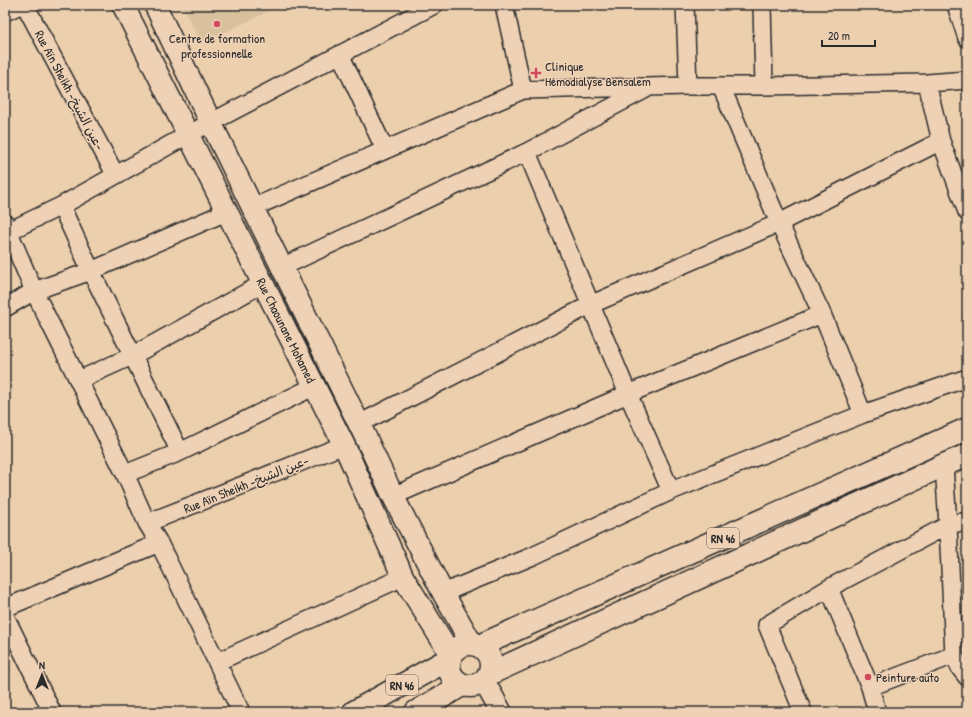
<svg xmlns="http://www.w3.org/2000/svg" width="972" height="717" font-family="'Patrick Hand','Playpen Sans Arabic',sans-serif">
  <rect width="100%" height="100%" fill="#eccfad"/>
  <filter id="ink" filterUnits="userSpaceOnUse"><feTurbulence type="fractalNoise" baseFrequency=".025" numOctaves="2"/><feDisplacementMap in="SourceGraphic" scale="8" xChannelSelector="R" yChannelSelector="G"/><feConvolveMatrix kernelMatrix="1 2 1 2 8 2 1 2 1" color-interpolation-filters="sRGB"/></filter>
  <g filter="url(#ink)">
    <path fill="#dac19e" d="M 182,5 L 283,5 L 201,43 Z"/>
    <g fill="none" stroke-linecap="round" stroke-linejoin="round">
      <g stroke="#2b2b2b" stroke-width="20">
        <path id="minor" d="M 25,5 L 115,174
          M 504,5 L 523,90
          M 685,5 L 688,86
          M 762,5 L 764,86
          M 956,5 L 967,38
          M 5,12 L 20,5
          M 340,54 L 385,150
          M 927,83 L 941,141 L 967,212
          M 721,86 L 779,223 L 822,314 L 863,414
          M 527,152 L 628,394 L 671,491
          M 61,206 L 91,271 L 180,452
          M 252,208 L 523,90 L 688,86 L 764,86 L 927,83 L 967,80
          M 5,223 L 34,291 L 125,474 L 147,523 L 159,543 L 241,712
          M 5,233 L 61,206 L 189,134 L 434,5
          M 282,267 L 527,152 L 646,89
          M 5,308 L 34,291 L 91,271 L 226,212
          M 79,380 L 132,356 L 262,284
          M 359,424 L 590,305 L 779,223 L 941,141
          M 125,474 L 180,452 L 315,386
          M 393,496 L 628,394 L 822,314
          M 147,523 L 344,445
          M 829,588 L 870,687 L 877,712
          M 443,593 L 533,556 L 671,491 L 863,414 L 967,378
          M 5,608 L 159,543
          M 5,616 L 52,712
          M 954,655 L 960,668 L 967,677
          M 217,662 L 403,577
          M 870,687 L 954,655 L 948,525 L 967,521
          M 803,712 L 767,625 L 829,588 L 948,525 L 944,465"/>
      </g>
      <g stroke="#2b2b2b" stroke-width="24">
        <g id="tertiary">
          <path id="s1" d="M 123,5 L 344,445 L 403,577 L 451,655"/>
          <path d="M 155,5 L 211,123 L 366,438 L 393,496 L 443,593 L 472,644"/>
          <path d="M 484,681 L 501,712"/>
        </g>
      </g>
      <g stroke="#2b2b2b" stroke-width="25">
        <path id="primary" d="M449 665a21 21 0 1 1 42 0a21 21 0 1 1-42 0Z
          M 479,646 L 967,429
          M 489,674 L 944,465 L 967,455
          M 354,712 L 449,659
          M 416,712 L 462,685"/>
      </g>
      <use href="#minor" stroke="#efd2b6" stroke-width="17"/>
      <use href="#tertiary" stroke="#efd2b6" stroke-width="21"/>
      <use href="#primary" stroke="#efd2b6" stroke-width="22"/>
    </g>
  </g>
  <g fill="#d1495b" stroke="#efd2b6" stroke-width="1.5">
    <circle cx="217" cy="24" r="4"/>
    <path d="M534 67h4v4h4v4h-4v4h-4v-4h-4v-4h4z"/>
    <circle cx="868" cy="677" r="4"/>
  </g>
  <g text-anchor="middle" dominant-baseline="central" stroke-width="3" stroke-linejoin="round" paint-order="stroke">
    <g fill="#efd2b6" stroke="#665d55" stroke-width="1">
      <rect x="707" y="528" width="32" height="20" rx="3"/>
      <rect x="386" y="675" width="32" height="20" rx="3"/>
    </g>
    <g font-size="12" font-weight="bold" fill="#2b2b2b">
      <text x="723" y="538">RN 46</text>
      <text x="402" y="685">RN 46</text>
    </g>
    <g font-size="13" fill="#2b2b2b" stroke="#efd2b6" text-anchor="start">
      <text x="217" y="38" text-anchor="middle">Centre de formation<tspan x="217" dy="15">professionnelle</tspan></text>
      <text x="545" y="66">Clinique<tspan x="545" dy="15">Hémodialyse Bensalem</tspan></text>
      <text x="876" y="677">Peinture auto</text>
    </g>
    <g font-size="13" fill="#2b2b2b" stroke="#efd2b6">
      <text transform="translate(70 90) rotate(62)">Rue Aïn Sheikh -عين الشيخ-</text>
      <text stroke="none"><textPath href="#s1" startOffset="364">Rue Chaounane Mohamed</textPath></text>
      <text transform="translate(246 484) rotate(-22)">Rue Aïn Sheikh -عين الشيخ-</text>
    </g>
  </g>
  <rect width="972" height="717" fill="none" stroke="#efd2b6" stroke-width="20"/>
  <rect x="10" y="10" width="952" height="697" fill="none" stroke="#2b2b2b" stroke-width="1.5" filter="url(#ink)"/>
  <g transform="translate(42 675)" stroke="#efd2b6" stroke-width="3" paint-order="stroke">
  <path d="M0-3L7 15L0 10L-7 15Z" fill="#2b2b2b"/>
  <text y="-6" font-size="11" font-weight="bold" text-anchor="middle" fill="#2b2b2b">N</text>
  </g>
  <path d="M822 40v6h53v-6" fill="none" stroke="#2b2b2b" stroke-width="2"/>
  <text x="828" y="40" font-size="12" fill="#2b2b2b" stroke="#efd2b6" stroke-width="3" paint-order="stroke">20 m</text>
</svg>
